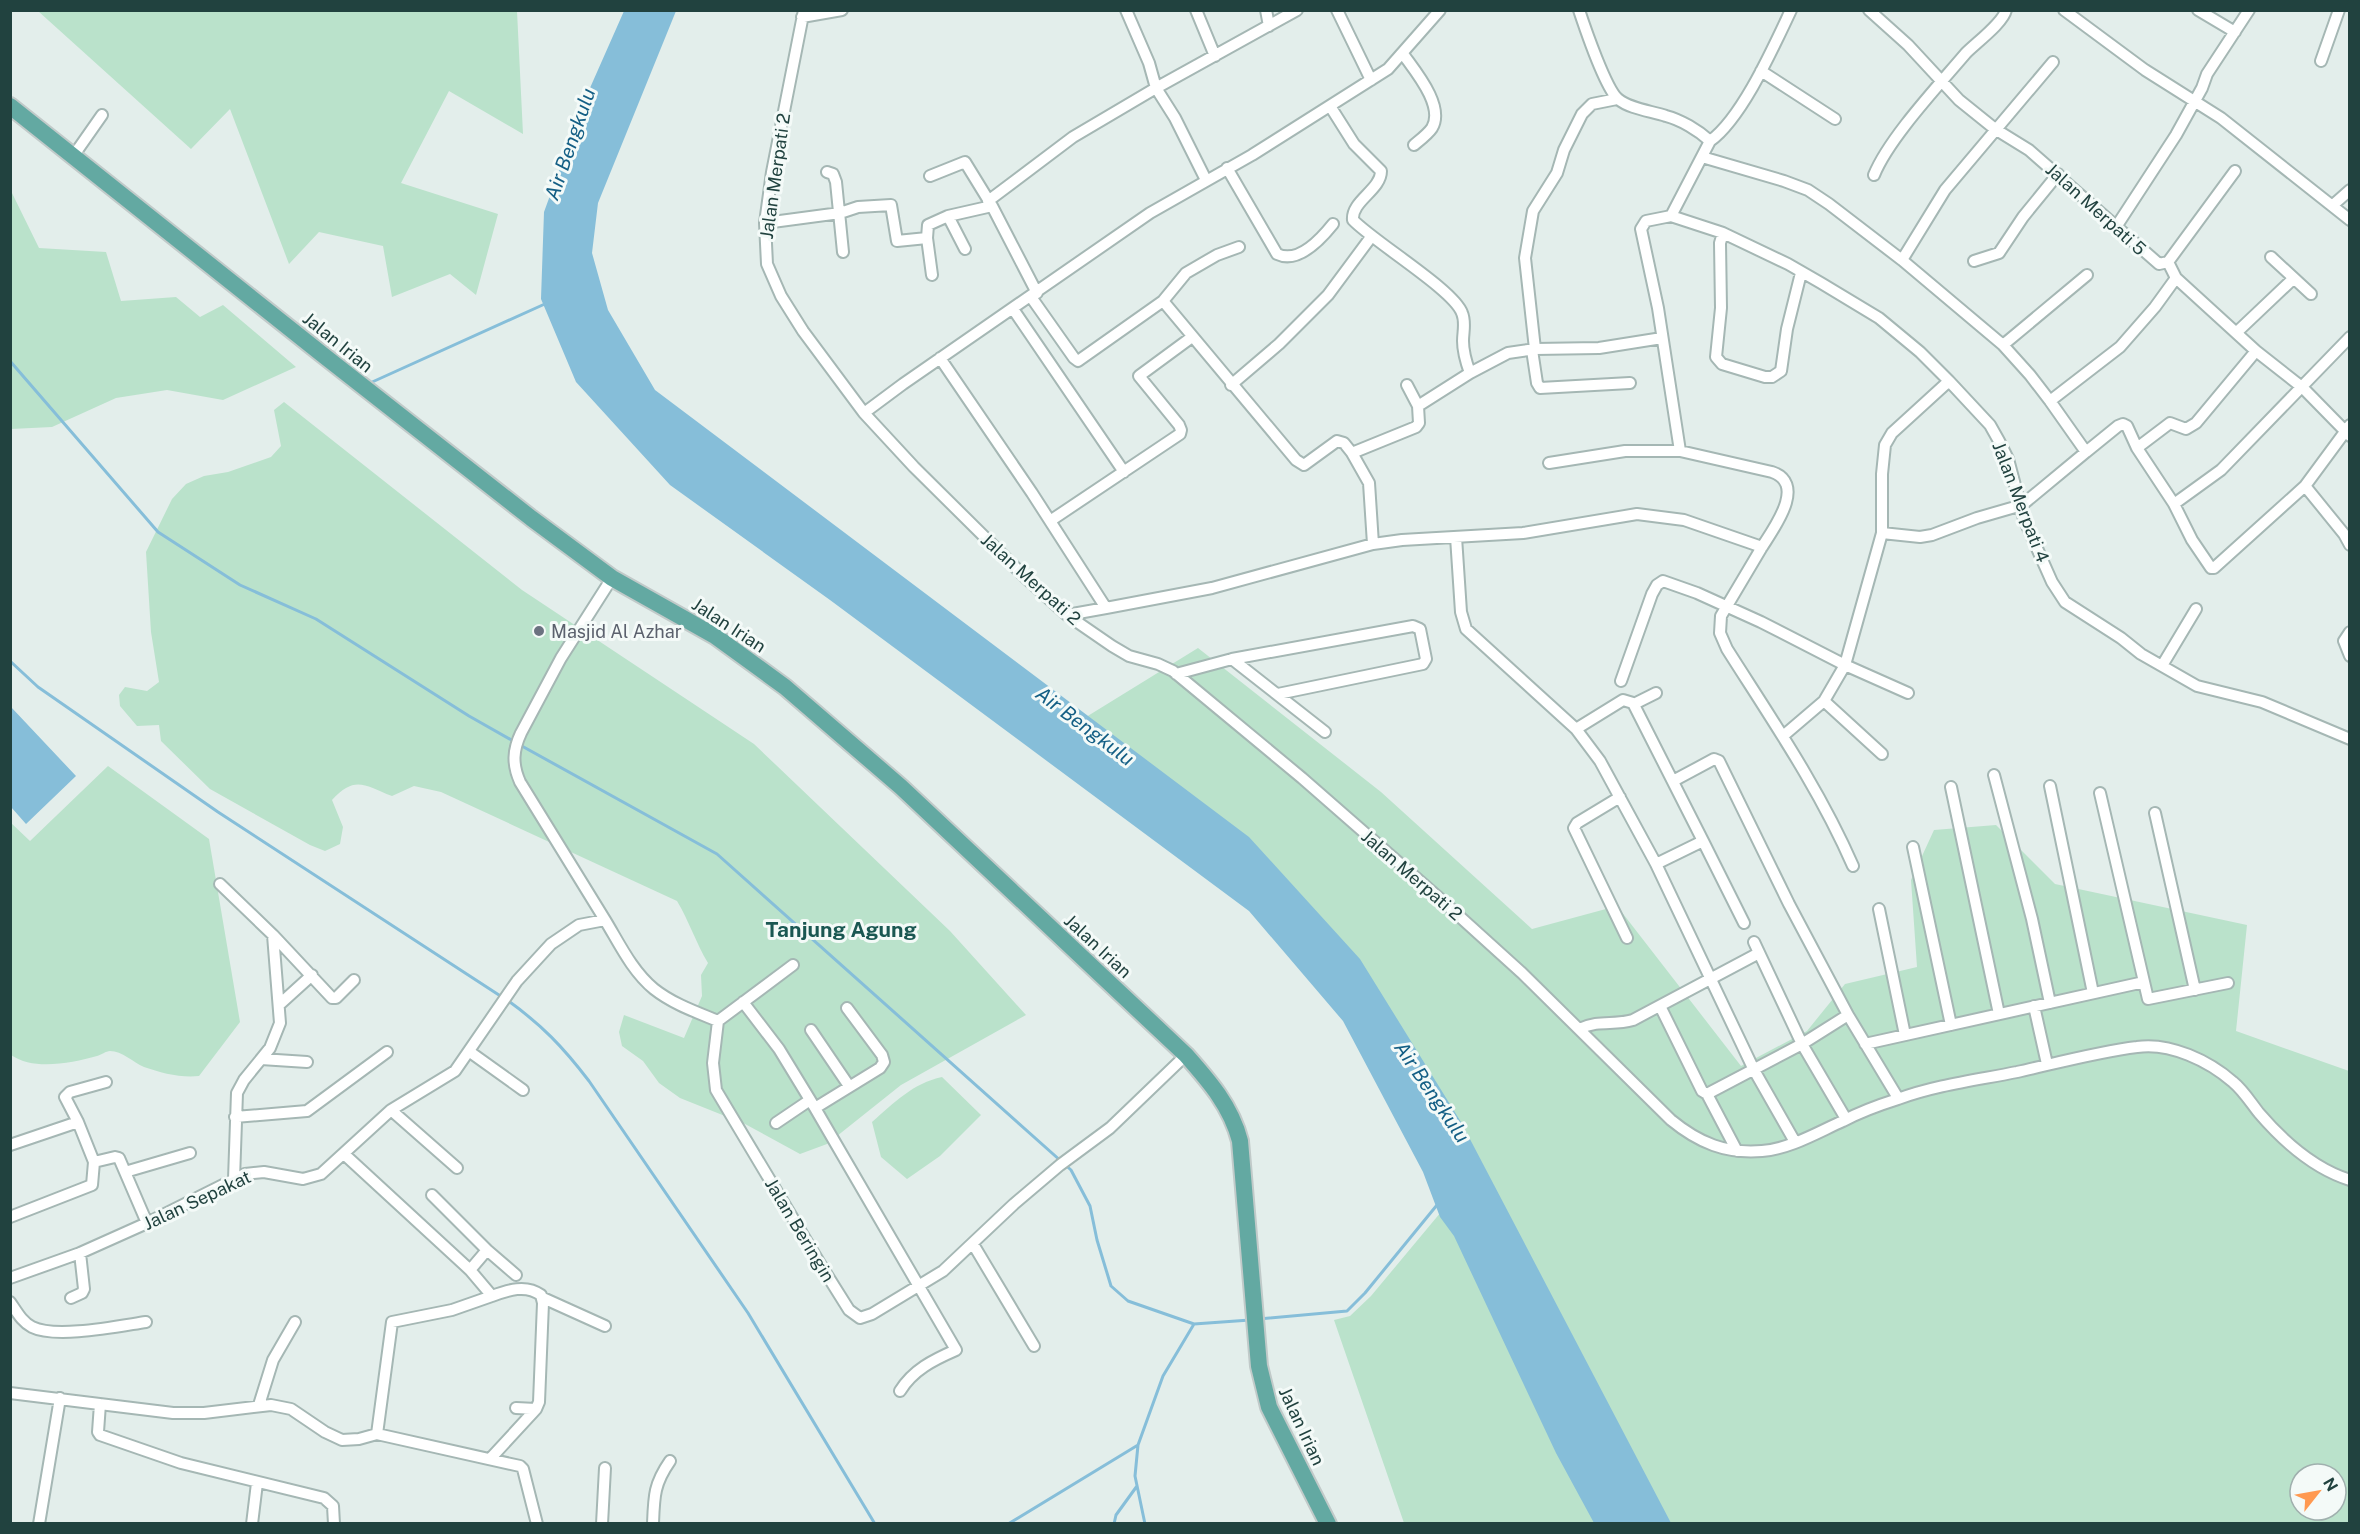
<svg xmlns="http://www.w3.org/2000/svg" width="2360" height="1534" font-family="'Public Sans',sans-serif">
  <rect width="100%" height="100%" fill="#e3eeeb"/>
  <path fill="#bae2cb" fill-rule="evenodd" d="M 38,11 L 517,11 L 523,134 L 449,91 L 401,183 L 498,214 L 476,295 L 450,274 L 392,297 L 383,246 L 319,232 L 289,264 L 230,109 L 191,149 Z
    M 11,191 L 39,248 L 106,252 L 121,301 L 176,297 L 200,317 L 223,305 L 296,367 L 223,400 L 167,390 L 116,398 L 52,427 L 11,429 Z
    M 284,402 L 522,590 L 754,744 L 950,931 L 1026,1015 L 901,1085 L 827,1144 L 800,1154 L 745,1124 L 680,1098 L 659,1083 L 643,1061 L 622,1046 L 619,1032 L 624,1015 L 684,1038 L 702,996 L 701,975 L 708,963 C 696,943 689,921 677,901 L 441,792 L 414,786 L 392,796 C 364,785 355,775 332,800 L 343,827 L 340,844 L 325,851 L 310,845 L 210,789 L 161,741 L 159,725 L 137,726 L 120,706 L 119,695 L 125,687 L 147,691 L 159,682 L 151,632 L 146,552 L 172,499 L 186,484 L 204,476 L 228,472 L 271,457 L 281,446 L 274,410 Z
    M 1198,648 L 1381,792 L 1532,929 L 1617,906 L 1741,1066 L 1807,1031 L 1845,984 L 1917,967 L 1911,880 L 1934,830 L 1996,825 L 2055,884 L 2247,925 L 2236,1031 L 2349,1071 L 2349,1523 L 1404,1523 L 1334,1320 L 1350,1316 L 1371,1296 L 1451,1200 L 1460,1139 L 1078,722 ZM 2300,1474 L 2336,1474 L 2336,1510 L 2300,1510 Z
    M 108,766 L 209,839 L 240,1022 L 199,1076 C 181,1078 161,1073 144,1067 C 133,1062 122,1051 110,1051 C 106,1051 101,1055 97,1056 C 71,1063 34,1071 11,1055 L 10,822 L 30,841 Z
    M 942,1077 L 981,1115 L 940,1156 L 907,1179 L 881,1157 L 872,1122 C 894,1103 913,1083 942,1077 Z"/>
  <path fill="#86bed9" d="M 624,11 L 676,11 L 598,203 L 592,253 L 608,310 L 655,390 L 1249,837 L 1360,959 L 1461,1122 L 1671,1523 L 1594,1523 L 1556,1453 L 1454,1236 L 1440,1217 L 1423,1172 L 1343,1021 L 1249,911 L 830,600 L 670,485 L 576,382 L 541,299 L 544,212 L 586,97 Z
    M 11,707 L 76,776 L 26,824 L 11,807 Z"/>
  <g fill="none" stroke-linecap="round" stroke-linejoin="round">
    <path stroke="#86bed9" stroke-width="3" d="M 10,361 L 158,532 L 240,585 L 316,619 L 469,716 L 515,742
      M 370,383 L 547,303
      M 10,661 L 38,687 L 218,812 L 502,997
      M 520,745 L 717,854 L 1071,1170 L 1090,1206 L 1097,1240 L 1111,1286 L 1128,1301 L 1194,1324 L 1250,1320
      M 507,1000 C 542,1025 563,1047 589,1081 L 748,1313 L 875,1524
      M 1259,1319 L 1347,1311 L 1365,1293 L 1437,1205
      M 1138,1445 L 1135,1476 L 1145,1524
      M 1008,1524 L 1138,1445 L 1163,1376 L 1194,1324
      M 1114,1524 L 1116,1515 L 1137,1486"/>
    <g stroke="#a5b7b4" stroke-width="14">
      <path id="minor" d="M 804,10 L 772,172 L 765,223 L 767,264 L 781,296 L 803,331 L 864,413 L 914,467 L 1026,578 L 1067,615 L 1112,646 L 1129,656 L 1158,664 L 1173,671 L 1302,778 L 1438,897 L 1522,973 L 1671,1120 C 1699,1143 1726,1154 1762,1151 C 1790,1149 1818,1132 1843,1121 C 1860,1112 1879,1105 1898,1099 C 1936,1085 1977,1080 2017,1072 C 2057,1063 2097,1052 2137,1047 C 2170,1042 2209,1061 2233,1082 C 2243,1090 2251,1103 2259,1113 C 2283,1141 2315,1169 2350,1180
        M 1126,10 L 1149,63 L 1156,88 L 1175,118 L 1206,180
        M 1196,10 L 1215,56
        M 1266,10 L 1269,26
        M 1337,10 L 1371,80
        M 1579,10 C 1585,28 1606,89 1618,99 C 1630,109 1651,111 1666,116 C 1681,120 1698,130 1710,141 L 1671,216 L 1723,233 L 1788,264 L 1821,283 L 1879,318 L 1920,352 L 1949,381 L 1990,425 L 1999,441 L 2008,459 L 2024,519 L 2052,582 L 2065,602 L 2121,638 L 2141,654 L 2197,686 L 2262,702 L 2350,739
        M 1869,10 L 1908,45 L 1959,100 L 1995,129 L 2029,150 L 2159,264 L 2168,262 L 2176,278 L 2256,351 L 2303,388 L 2350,436
        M 2064,10 L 2145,70 L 2221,118 L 2350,220
        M 2198,10 L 2235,32
        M 802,17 L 842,10
        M 1403,54 C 1415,71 1445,106 1432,128 C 1428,134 1420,140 1414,145
        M 2321,61 L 2339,10
        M 1761,71 L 1835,119
        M 1330,106 L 1354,144 L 1381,171 C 1381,190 1351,201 1353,220 C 1374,242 1454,290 1462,313 C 1466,322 1463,332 1463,341 C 1463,352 1466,362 1470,373
        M 1710,141 C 1742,118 1773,48 1791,10
        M 74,155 L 102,115
        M 1702,157 L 1784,181 L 1808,190 L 1829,204 L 1902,260 L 2003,345 L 2030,375 L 2050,401 L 2120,347 L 2155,307 L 2176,278
        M 1227,168 L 1277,254 C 1298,264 1321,239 1333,224
        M 827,172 L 833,174 L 836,182 L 843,252
        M 1874,175 C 1889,138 1939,85 1966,53 C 1977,42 2003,23 2006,10
        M 930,176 L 965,162 L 992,206 L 1037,293
        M 988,201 L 1073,137 L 1156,88 L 1297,10
        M 2333,205 L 2350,190
        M 1671,216 L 1646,221 L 1641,229 L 1658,308 L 1680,451 L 1772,472 C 1807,484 1774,528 1762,547
        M 765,223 L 840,213 L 858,207 L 891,205 L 897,241 L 927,238 L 928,225 L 948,216
        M 2116,227 L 2176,135 L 2202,88 L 2207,74 L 2249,10
        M 1723,233 L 1720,243 L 1721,308 L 1716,357 L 1722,364 L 1765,377 L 1772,377 L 1781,371 L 1787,329 L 1801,273
        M 927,238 L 932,275
        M 965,249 L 948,216 L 992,206
        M 2271,257 L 2311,294
        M 1902,260 L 1945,190 L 2053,62
        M 1974,261 L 1999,253 L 2023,217 L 2058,174
        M 2168,262 L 2235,171
        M 1031,297 L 1074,358 L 1078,361 L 1163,301 L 1186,273 L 1217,255 L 1239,247
        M 1163,301 L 1296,460 L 1304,465 L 1337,441 L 1344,443 L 1352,453 L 1416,427 L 1419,423 L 1418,406 L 1470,373 L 1508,353 L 1535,349 L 1599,348 L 1662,338
        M 1013,309 L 1124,472
        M 2237,332 L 2293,279
        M 2003,345 L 2087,275
        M 1535,349 L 1525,258 L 1533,211 L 1557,173 L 1564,150 L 1582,114 L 1592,104 L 1617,99
        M 1532,350 L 1537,383 L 1540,388 L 1630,383
        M 940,358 L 1032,493 L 1106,608 L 1212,588 L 1373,544 L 1402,540 L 1523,533 L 1637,514 L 1684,520 L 1762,547 L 1721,616 L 1720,633 L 1727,649 C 1772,720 1819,788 1853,866
        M 1231,385 L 1279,344 L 1328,295 L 1371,237
        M 1407,385 L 1418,406
        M 2050,401 L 2086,452 L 2118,426 L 2123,424 L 2127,426 L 2137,448 L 2174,504 L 2221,470 L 2350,337
        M 864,413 L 903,384 L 1150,213 L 1252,155 L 1388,69 L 1440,10
        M 2137,448 L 2170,423 L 2186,429 L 2196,423 L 2256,351
        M 1352,453 L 1369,483 L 1373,544
        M 1549,463 L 1625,451 L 1680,451
        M 2305,486 L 2344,534 L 2350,545
        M 2174,504 L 2192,540 L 2211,568 L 2214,568 L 2305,486 L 2350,425
        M 1050,521 L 1180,434 L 1181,430 L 1179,425 L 1139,376 L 1192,337
        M 1882,533 L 1920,537 L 1932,535 L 1977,518 L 2022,505 L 2086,452
        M 1456,537 L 1461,612 L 1466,629 L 1576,729 L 1600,761 L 1656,864 L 1754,1070 L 1795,1142
        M 1067,615 L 1106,608
        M 2350,632 L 2344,641 L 2350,656
        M 1232,659 L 1325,732
        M 2163,664 L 2196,609
        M 1176,674 L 1232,659 L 1413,626 L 1420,629 L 1426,659 L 1423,664 L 1278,694
        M 1621,681 L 1652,594 L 1657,585 L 1663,581 L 1697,593 L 1761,622 L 1845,665 L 1882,533 L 1882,474 L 1885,445 L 1892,433 L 1949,381
        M 1824,701 L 1882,754
        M 1634,704 L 1656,693
        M 1576,729 L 1623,700 L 1633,703 L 1703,841
        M 1783,736 L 1824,701 L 1845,665 L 1908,693
        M 1994,775 L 2032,919 L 2050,1003
        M 1673,781 L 1714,759 L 1719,761 L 1789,904 L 1848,1015 L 1898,1098
        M 2050,786 L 2093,993
        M 1951,787 L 1999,1014
        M 2100,793 L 2148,999 L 2228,983
        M 1620,797 L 1577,823 L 1574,828 L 1627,938
        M 2155,813 L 2195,990
        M 1913,847 L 1951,1025
        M 1656,864 L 1703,841 L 1744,923
        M 220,884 L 273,935 L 332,998 L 336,998 L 354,980
        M 1879,909 L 1905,1035
        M 605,920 L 520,782 C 512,764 513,750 521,733 L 561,658 L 612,578
        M 1754,942 L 1802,1044 L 1846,1119
        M 743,1002 L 779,1049 L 815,1108 L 956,1350 C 933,1360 913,1370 900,1391
        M 280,1004 L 312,975
        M 1660,1006 L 1702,1091 L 1707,1094 L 1802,1044 L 1848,1015
        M 2034,1006 L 2047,1064
        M 718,1021 L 793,965
        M 1579,1029 C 1601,1019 1612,1026 1633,1020 L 1759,953
        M 811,1030 L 849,1086
        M 1865,1044 L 2144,982
        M 470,1052 L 523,1090
        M 261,1059 L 307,1062
        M 1707,1094 L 1737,1151
        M 815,1108 L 880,1068 L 884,1062 L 882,1055 L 847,1008
        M 391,1110 L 457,1168
        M 235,1117 L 307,1111 L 387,1052
        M 776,1123 L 810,1100
        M 10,1145 L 78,1122
        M 344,1154 L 470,1270 L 492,1296 L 452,1310 L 392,1322 L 377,1434 L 520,1466 L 523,1469 L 537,1524
        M 94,1162 L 115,1157 L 119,1158 L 147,1223
        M 125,1172 L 190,1153
        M 234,1179 L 237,1093 L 244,1080 L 270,1048 L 280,1023 L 273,935
        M 432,1195 L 487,1250 L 470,1270
        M 10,1217 L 92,1185 L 94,1162 L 78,1122 L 65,1097 L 70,1092 L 106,1082
        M 973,1244 L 1034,1346
        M 487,1250 L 516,1275
        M 10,1278 L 80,1253 L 147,1223 L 245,1174 L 264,1172 L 303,1179 L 321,1174 L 391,1110 L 455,1071 L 517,981 L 551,944 L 579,925 L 605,920 C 619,943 632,971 654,989 C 673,1004 696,1012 718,1021 L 713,1063 L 716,1090 L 822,1267 L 849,1310 L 860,1318 L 872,1314 L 943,1271 L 1014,1204 L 1060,1165 L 1110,1128 L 1186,1055
        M 71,1298 L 82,1293 L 84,1289 L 80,1253
        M 543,1298 L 605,1326
        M 10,1302 C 17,1312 22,1322 32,1327 C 56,1339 119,1326 146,1322
        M 10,1393 L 173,1413 L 204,1413 L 271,1405 L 291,1409 L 325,1432 L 342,1440 L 359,1439 L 377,1434
        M 100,1404 L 98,1432 L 100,1435 L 181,1463 L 324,1498 L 333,1506 L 334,1524
        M 259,1405 L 273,1360 L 295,1322
        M 516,1408 L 536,1409
        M 490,1459 L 536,1409 L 539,1402 L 543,1303 L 541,1295 C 526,1284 508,1290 492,1296
        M 39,1524 L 60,1398
        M 252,1524 L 257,1483
        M 602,1524 L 605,1468
        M 653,1524 C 654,1496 654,1484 670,1461"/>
    </g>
    <g stroke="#c1cac9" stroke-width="20">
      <path id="primary" d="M 10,106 L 323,355 L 531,518 L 612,578 L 715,636 L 785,687 L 901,787 L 1186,1055 C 1209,1081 1231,1106 1240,1141 L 1259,1366 L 1269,1407 L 1328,1524"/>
    </g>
    <use href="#minor" stroke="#fff" stroke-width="10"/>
    <use href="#primary" stroke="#63a9a2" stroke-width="16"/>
  </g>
  <circle fill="#6b7280" stroke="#f4faf8" stroke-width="2" cx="539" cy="631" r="6"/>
  <g text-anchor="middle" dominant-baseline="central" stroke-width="6" stroke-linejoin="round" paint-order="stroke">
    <g font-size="18" fill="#21423f" stroke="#f4faf8">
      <text transform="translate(775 176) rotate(-82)">Jalan Merpati 2</text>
      <text transform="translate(2096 209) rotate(42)">Jalan Merpati 5</text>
      <text transform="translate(338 342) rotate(39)">Jalan Irian</text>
      <text transform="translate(2021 502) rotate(69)">Jalan Merpati 4</text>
      <text transform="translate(1031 579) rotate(42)">Jalan Merpati 2</text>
      <text transform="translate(729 625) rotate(33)">Jalan Irian</text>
      <text transform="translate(1412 875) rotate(41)">Jalan Merpati 2</text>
      <text transform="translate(1098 946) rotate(43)">Jalan Irian</text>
      <text transform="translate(197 1200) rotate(-25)">Jalan Sepakat</text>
      <text transform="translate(800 1230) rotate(59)">Jalan Beringin</text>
      <text transform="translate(1302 1426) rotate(65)">Jalan Irian</text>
    </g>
    <g font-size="18" fill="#5b616d" stroke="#f4faf8" text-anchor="start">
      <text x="551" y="631">Masjid Al Azhar</text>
    </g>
    <g font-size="20" font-style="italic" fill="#145f85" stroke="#f4faf8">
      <text transform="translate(570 144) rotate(-71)">Air Bengkulu</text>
      <text transform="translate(1085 726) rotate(37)">Air Bengkulu</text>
      <text transform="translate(1432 1092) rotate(56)">Air Bengkulu</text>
    </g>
    <g font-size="21" font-weight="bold" fill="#1a5752" stroke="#f4faf8">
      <text x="841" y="929">Tanjung Agung</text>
    </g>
  </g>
  <rect width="2360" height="1534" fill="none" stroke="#21423f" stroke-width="24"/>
  <g transform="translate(2318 1492) rotate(59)"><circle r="28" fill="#f4faf8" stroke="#a0b0ae" stroke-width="1.5"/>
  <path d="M0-4.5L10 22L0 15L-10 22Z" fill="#ff9951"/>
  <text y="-9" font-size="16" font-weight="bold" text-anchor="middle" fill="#21423f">N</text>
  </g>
</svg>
